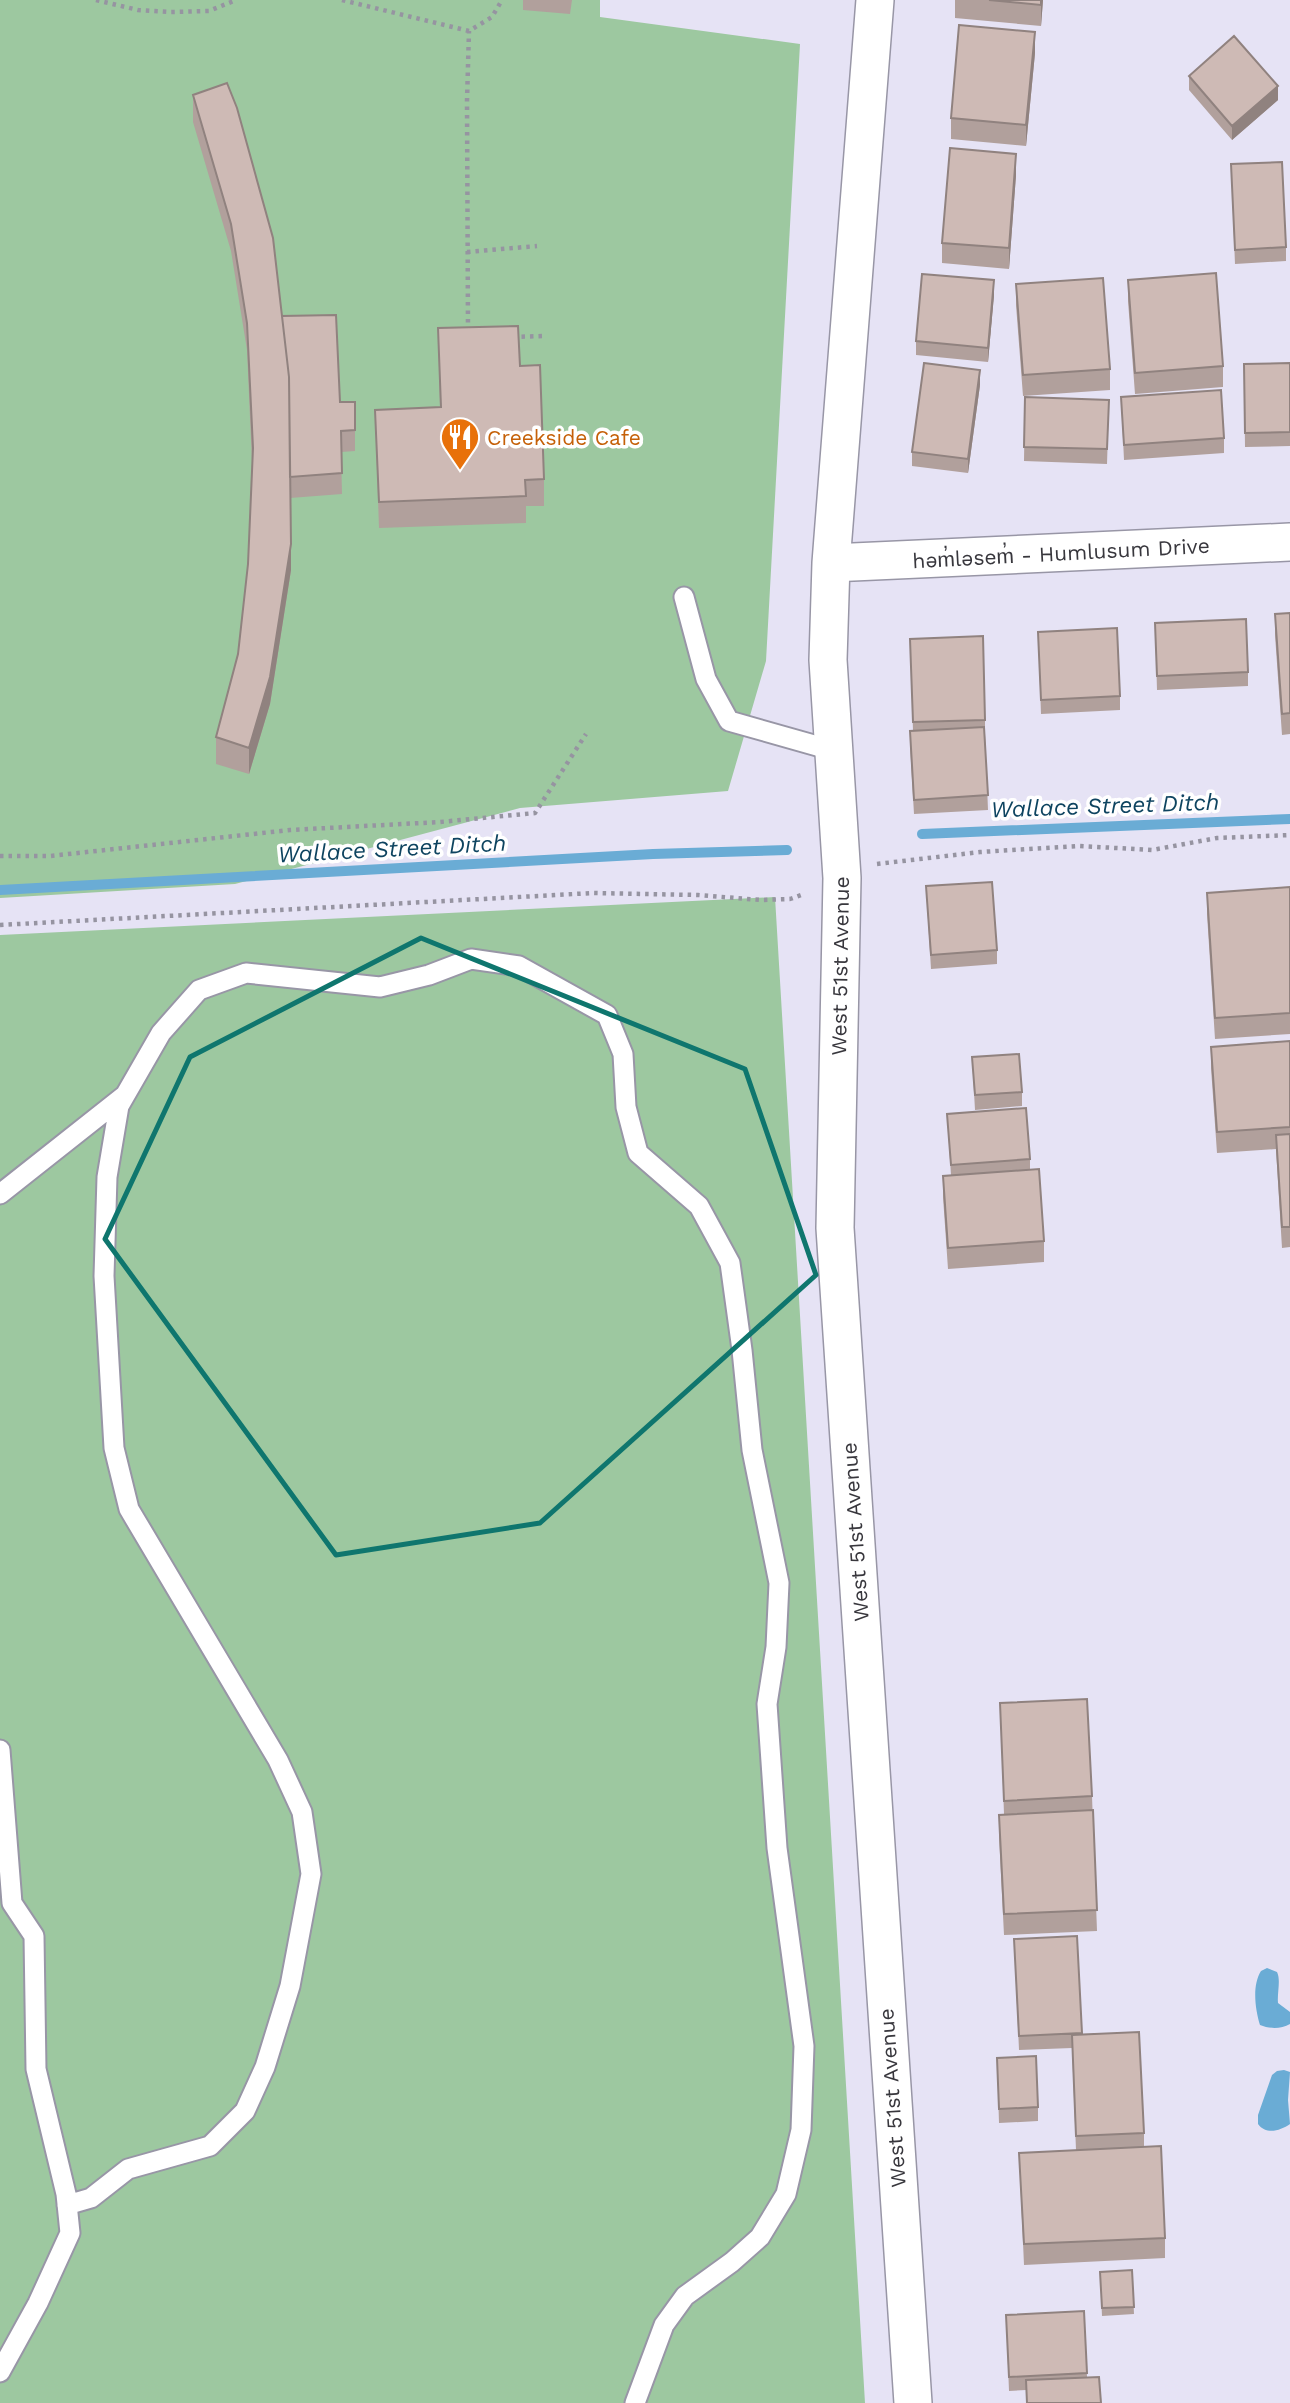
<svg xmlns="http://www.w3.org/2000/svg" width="1290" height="2403" font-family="'Work Sans',sans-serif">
  <rect width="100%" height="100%" fill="#e6e3f5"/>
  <path fill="#9dc8a0" d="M 0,0 L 600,0 L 600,17 L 800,44 L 766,661 L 728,791 L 520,808 L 235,884 L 0,898 Z
    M 775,897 L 865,2403 L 0,2403 L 0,935 Z"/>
  <path fill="#6aacd5" d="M 1267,1968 L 1277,1972 C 1281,1980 1277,1993 1278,2003 L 1290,2012 L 1290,2024 C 1281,2029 1270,2029 1260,2025 C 1255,2009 1252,1985 1261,1971 Z
    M 1284,2070 L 1290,2072 L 1288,2100 L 1290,2124 C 1280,2131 1266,2135 1258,2124 L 1258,2115 L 1272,2075 L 1277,2071 Z"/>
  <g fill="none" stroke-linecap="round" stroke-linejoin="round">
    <path stroke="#6aacd5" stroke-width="10" d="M 922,834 L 1290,819
      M 0,890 L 653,854 L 787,850"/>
    <g stroke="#9896a6" stroke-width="23">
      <path id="lane" d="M 684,597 L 706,679 L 729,721 L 835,751
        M 0,1194 L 124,1096
        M 0,1750 L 12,1903 L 34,1936 L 36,2069 L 66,2194 L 70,2233 L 38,2303 L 0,2372
        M 67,2205 L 91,2198 L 128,2169 L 210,2146 L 245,2111 L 265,2067 L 290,1986 L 311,1874 L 302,1812 L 278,1760 L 129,1509 L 114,1448 L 104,1276 L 107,1177 L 119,1106 L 161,1033 L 199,990 L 246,973 L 380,987 L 429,975 L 471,959 L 519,966 L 607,1015 L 623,1054 L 626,1107 L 638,1153 L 699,1206 L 730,1263 L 742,1350 L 752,1450 L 779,1583 L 776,1647 L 767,1704 L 777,1848 L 804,2046 L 801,2130 L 786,2194 L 760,2237 L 732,2262 L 685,2296 L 664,2325 L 635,2403"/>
    </g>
    <g stroke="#9896a6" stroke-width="40">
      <path id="street" d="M 875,0 L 831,563 L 828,660 L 842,878 L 835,1228 L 913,2403
        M 831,563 L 1290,542"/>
    </g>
    <path stroke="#9694a1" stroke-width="4.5" stroke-dasharray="3.5 5" stroke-linecap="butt" d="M 96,0 L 138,10 L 171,12 L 209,11 L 236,0
      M 342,0 L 469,31 L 492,17 L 502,0
      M 467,252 L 537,246
      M 468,331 L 467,101 L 469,31
      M 513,337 L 543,336
      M 0,856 L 50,856 L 290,830 L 440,822 L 535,813 L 586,734
      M 877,864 L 980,852 L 1080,846 L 1152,850 L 1217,838 L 1290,835
      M 0,925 L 593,893 L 698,895 L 761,900 L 790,899 L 804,894"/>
    <use href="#lane" stroke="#fff" stroke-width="19"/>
    <use href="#street" stroke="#fff" stroke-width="37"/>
  </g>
  <path fill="#b1a09c" d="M 523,0 L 572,0 L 570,14 L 523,10 Z
    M 955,0 L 1043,0 L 1041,26 L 955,18 Z
    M 1035,53 L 1026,146 L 951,139 L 951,118 Z
    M 1189,76 L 1278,100 L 1232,140 L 1189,90 Z
    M 193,95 L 282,316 L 340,402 L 355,402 L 355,451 L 341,452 L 342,494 L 290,498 L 291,570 L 270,704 L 249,774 L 216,764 L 216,737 L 238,654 L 248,564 L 252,463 L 247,350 L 231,251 L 193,122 Z
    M 1231,164 L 1286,247 L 1286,261 L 1235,264 Z
    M 1016,175 L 1009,269 L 942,263 L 942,243 Z
    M 1128,280 L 1223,366 L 1223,387 L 1135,394 L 1128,301 Z
    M 1016,284 L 1110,369 L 1110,390 L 1023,396 L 1016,305 Z
    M 994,295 L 988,362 L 916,355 L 916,341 Z
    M 438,328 L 520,366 L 544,479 L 544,506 L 526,506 L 526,523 L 379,528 L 375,410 L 440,407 Z
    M 1290,363 L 1290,446 L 1245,447 L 1244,364 Z
    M 980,385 L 968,473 L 912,466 L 912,452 Z
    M 1025,397 L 1109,400 L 1107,464 L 1024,461 Z
    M 1121,397 L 1224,438 L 1224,453 L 1124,460 Z
    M 1290,613 L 1290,734 L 1282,735 L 1275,635 L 1275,614 Z
    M 1155,623 L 1248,672 L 1248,686 L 1157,690 Z
    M 1038,632 L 1120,696 L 1120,710 L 1041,714 Z
    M 910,639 L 985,720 L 985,734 L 988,810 L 914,814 L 910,745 L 910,731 L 913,731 Z
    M 926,886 L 997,950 L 997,964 L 931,969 Z
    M 1290,887 L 1290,1034 L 1215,1039 L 1207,914 L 1207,893 Z
    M 1290,1041 L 1290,1247 L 1282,1248 L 1276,1149 L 1217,1153 L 1211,1068 L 1211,1047 Z
    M 972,1057 L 1022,1092 L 1022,1106 L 975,1110 Z
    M 947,1114 L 1030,1159 L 1030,1170 L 1044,1241 L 1044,1262 L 948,1269 L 943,1197 L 943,1176 L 951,1175 Z
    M 1000,1703 L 1092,1796 L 1097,1931 L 1004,1935 L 999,1836 L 999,1815 L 1004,1814 Z
    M 1077,1936 L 1082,2035 L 1144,2133 L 1144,2147 L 1165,2238 L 1165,2258 L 1024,2265 L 1019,2153 L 1076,2150 L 1072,2048 L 1019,2050 L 1014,1939 Z
    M 997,2058 L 1038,2107 L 1038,2121 L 999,2123 Z
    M 1132,2270 L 1134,2314 L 1102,2316 L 1100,2272 Z
    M 1084,2311 L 1087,2377 L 1101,2403 L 1026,2403 L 1026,2390 L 1009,2391 L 1006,2315 Z"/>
  <path fill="#90827f" d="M 1041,0 L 1043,0 L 1041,26 Z
    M 1035,32 L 1035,53 L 1026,146 L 1026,125 Z
    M 1278,86 L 1278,100 L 1232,140 L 1232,126 Z
    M 1016,154 L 1016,175 L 1009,269 L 1009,248 Z
    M 994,280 L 994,295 L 988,362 L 988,348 Z
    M 980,370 L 980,385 L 968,473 L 968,459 Z
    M 291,544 L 291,570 L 270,704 L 249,774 L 249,748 Z"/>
  <path fill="#cebab5" stroke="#90827f" stroke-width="2" d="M 989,0 L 1041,0 L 1041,5 Z
    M 959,25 L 1035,32 L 1026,125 L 951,118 Z
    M 1234,36 L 1278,86 L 1232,126 L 1189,76 Z
    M 227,83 L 237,108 L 273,238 L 289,377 L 291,544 L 270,677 L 249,748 L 216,737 L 238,654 L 248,564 L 253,448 L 247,323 L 231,224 L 193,95 Z
    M 950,148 L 1016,154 L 1009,248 L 942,243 Z
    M 1282,162 L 1286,247 L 1235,250 L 1231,164 Z
    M 1216,273 L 1223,366 L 1135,373 L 1128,280 Z
    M 922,274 L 994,280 L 988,348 L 916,341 Z
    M 1103,278 L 1110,369 L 1023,375 L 1016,284 Z
    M 336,315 L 340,402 L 355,402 L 355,430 L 341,431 L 342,473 L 290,477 L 289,377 L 282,316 Z
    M 518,326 L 520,366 L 540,365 L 544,479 L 525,480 L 526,496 L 379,502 L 375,410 L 441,407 L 438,328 Z
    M 924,363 L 980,370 L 968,459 L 912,452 Z
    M 1290,363 L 1290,432 L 1245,433 L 1244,364 Z
    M 1221,390 L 1224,438 L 1124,445 L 1121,397 Z
    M 1025,397 L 1109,400 L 1107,449 L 1024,447 Z
    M 1290,613 L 1290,713 L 1282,714 L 1275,614 Z
    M 1246,619 L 1248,672 L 1157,676 L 1155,623 Z
    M 1117,628 L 1120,696 L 1041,700 L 1038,632 Z
    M 983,636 L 985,720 L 913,722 L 910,639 Z
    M 984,727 L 988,795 L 914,800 L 910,731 Z
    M 992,882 L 997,950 L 931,955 L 926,886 Z
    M 1290,887 L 1290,1013 L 1215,1018 L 1207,893 Z
    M 1290,1041 L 1290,1127 L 1217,1132 L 1211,1047 Z
    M 1019,1054 L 1022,1092 L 975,1095 L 972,1057 Z
    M 1026,1108 L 1030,1159 L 951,1165 L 947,1114 Z
    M 1290,1134 L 1290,1227 L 1282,1227 L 1276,1135 Z
    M 1039,1169 L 1044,1241 L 948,1248 L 943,1176 Z
    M 1087,1699 L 1092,1796 L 1004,1801 L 1000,1703 Z
    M 1093,1810 L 1097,1910 L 1004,1914 L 999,1815 Z
    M 1077,1936 L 1082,2033 L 1019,2036 L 1014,1939 Z
    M 1139,2032 L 1144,2133 L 1076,2136 L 1072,2035 Z
    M 1036,2056 L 1038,2107 L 999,2109 L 997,2058 Z
    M 1161,2146 L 1165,2238 L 1024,2244 L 1019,2153 Z
    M 1132,2270 L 1134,2307 L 1102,2308 L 1100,2272 Z
    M 1084,2311 L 1087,2373 L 1009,2377 L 1006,2315 Z
    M 1099,2377 L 1101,2403 L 1027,2403 L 1026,2380 Z"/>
  <path fill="none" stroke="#0f766e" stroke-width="5" stroke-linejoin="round" d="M 421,938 L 745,1069 L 816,1275 L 540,1523 L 336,1555 L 105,1239 L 190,1057 Z"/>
  <defs>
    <g id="restaurant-pin" transform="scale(2.0125)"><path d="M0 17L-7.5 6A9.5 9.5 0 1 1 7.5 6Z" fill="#e8710a" stroke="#fff"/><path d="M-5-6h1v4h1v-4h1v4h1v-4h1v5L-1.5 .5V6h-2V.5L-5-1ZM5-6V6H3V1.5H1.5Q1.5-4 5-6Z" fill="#fff"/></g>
  </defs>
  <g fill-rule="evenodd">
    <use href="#restaurant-pin" x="460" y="437"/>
  </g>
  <g text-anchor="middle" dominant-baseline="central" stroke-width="7" stroke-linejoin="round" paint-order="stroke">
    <g font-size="21" fill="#c56008" stroke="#fff" text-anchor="start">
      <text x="487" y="437">Creekside Cafe</text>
    </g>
    <g font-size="21" fill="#38373d" stroke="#fff">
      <text transform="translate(1061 553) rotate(-3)">həm̓ləsem̓ - Humlusum Drive</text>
      <text transform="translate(840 966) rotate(-89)">West 51st Avenue</text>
      <text transform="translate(855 1532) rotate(-94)">West 51st Avenue</text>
      <text transform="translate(892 2098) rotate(-94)">West 51st Avenue</text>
    </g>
    <g font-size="23" font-style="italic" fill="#0e4460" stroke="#fff">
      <text transform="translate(1105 806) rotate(-2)">Wallace Street Ditch</text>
      <text transform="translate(392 849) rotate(-3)">Wallace Street Ditch</text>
    </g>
  </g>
</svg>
